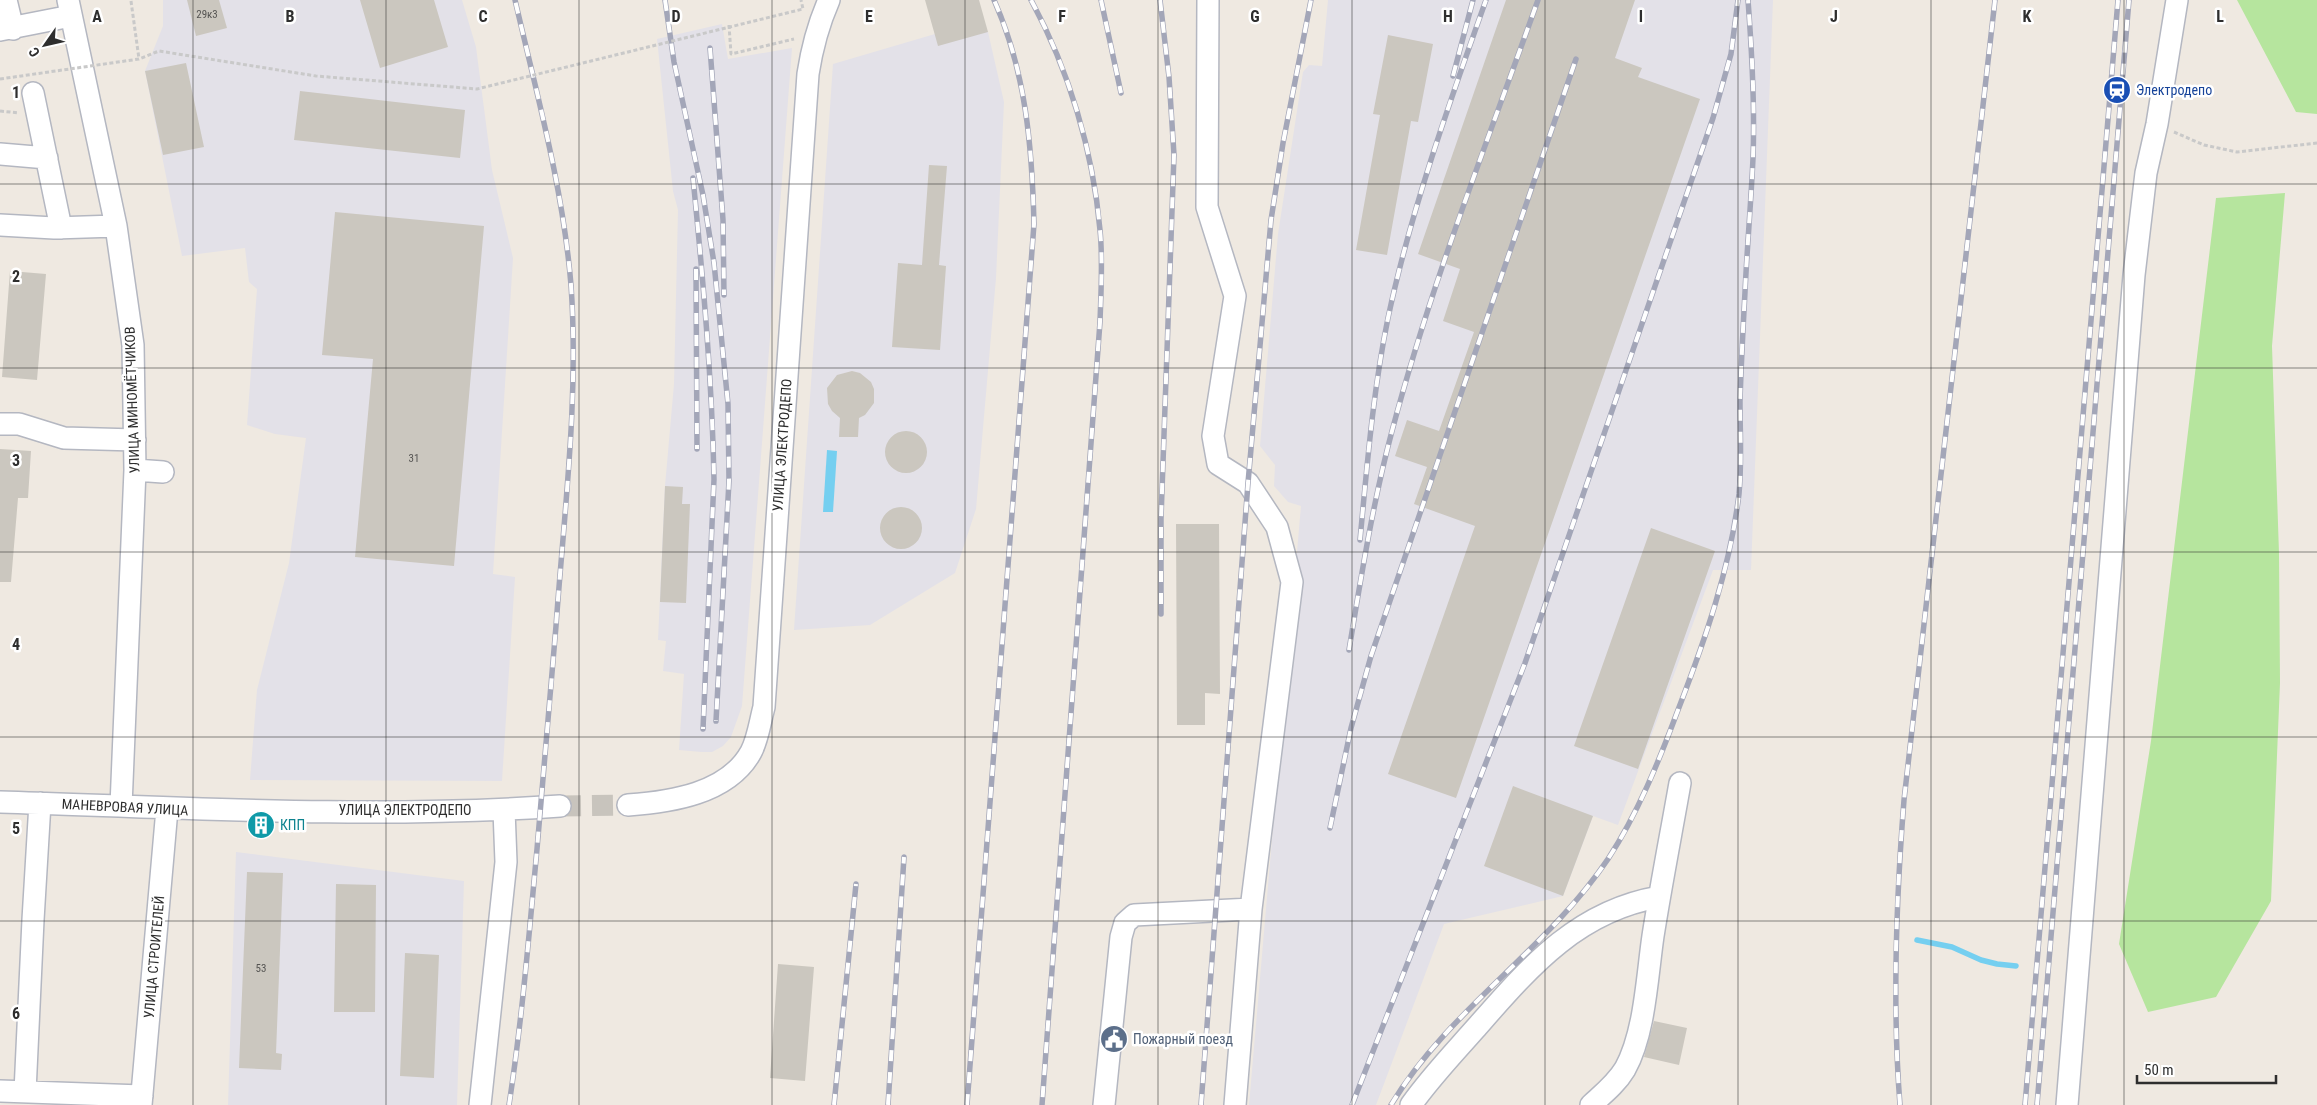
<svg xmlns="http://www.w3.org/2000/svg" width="2317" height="1105" font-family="'Roboto Condensed',sans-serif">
  <rect width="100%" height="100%" fill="#efe9e1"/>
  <path fill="#e3e1e8" d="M 163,0 L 462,0 L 476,47 L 492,170 L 513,258 L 493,574 L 515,577 L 502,781 L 250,780 L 257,690 L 289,563 L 306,438 L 275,434 L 247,425 L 257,289 L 249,282 L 245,248 L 182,256 L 145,71 L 163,26 Z
    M 1328,0 L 1773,0 L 1751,570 L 1713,570 L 1618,825 L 1593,816 L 1563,896 L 1444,924 L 1376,1105 L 1249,1105 L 1301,506 L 1288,502 L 1274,486 L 1275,465 L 1260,446 L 1278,234 L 1303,72 L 1309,65 L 1322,66 Z
    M 722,24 L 728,59 L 792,48 L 742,706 L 731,737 L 723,746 L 712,752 L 702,752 L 679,750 L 684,674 L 663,671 L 666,641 L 658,640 L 665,486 L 674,384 L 678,210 L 673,191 L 657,39 Z
    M 988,32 L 1004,102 L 996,278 L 976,509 L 955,573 L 870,625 L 794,630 L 833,64 L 935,34 Z
    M 236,852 L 464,881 L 457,1105 L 228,1105 Z"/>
  <path fill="#b6e59e" d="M 2237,0 L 2317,0 L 2317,114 L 2296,112 Z
    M 2285,193 L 2272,346 L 2279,553 L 2280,683 L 2271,901 L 2216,997 L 2148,1012 L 2119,944 L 2151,741 L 2216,198 Z"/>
  <path fill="#75cff0" d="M 827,450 L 837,451 L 833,512 L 823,512 Z"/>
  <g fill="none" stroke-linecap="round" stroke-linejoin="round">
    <path stroke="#75cff0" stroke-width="5.5" d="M 1917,940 L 1952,947 L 1981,960 L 1997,964 L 2016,966"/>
  </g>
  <path fill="#cbc7bf" d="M 187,0 L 219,0 L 227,28 L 196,36 Z
    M 360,0 L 434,0 L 448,47 L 380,68 Z
    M 925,0 L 979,0 L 988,32 L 938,46 Z
    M 1506,0 L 1635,0 L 1615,58 L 1642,68 L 1638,77 L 1700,99 L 1456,798 L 1388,774 L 1475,526 L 1414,504 L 1427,467 L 1395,456 L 1407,420 L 1439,431 L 1474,332 L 1443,321 L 1460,269 L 1418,254 Z
    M 1388,35 L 1433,44 L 1418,122 L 1411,121 L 1387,255 L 1356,250 L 1380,115 L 1373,114 Z
    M 186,63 L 204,147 L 163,155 L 145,71 Z
    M 300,91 L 465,110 L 460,158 L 294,140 Z
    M 929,165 L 947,166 L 939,265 L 946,266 L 940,350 L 892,347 L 898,263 L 922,265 Z
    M 335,212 L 484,226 L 454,566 L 355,557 L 373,359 L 322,355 Z
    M 10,271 L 46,274 L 37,380 L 2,377 Z
    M 852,371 L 860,373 L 871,382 L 874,389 L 874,403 L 865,415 L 859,418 L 858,437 L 839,437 L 840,418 L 832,411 L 828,404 L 827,388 L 837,375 Z
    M885 452a21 21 0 1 1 42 0a21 21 0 1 1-42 0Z
    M 0,449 L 31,451 L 28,498 L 18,498 L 11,582 L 0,582 Z
    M 665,486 L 683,487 L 682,504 L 690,504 L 686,603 L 660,602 Z
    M880 528a21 21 0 1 1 42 0a21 21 0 1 1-42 0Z
    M 1176,524 L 1219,524 L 1220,694 L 1205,693 L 1205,725 L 1177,725 Z
    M 1651,528 L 1715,551 L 1638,769 L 1574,746 Z
    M 1513,786 L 1593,816 L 1563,896 L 1484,866 Z
    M 247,872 L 283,873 L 276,1053 L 282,1054 L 281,1070 L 239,1068 Z
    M 336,884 L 376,885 L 375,1012 L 334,1012 Z
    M 405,953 L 439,955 L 434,1078 L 400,1076 Z
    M 778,964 L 814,967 L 805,1081 L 770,1078 Z
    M 1654,1021 L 1687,1028 L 1679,1065 L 1644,1057 Z"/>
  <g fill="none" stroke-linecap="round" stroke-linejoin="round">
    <path stroke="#c8c4bd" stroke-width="21" stroke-dasharray="21 11" stroke-linecap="butt" d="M 560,806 L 628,805"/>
    <g stroke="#b4b7c1" stroke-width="24">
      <path id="minor" d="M 6,0 L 13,29
        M 68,0 L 116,226 L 133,345 L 135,470 L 121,806
        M 1208,0 L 1207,207 L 1235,296 L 1213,436 L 1218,464 L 1248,483 L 1277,527 L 1292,582 L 1251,909 L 1235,1105
        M 0,30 L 71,16
        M 33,93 L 61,228
        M 0,154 L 47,158
        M 0,225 L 54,228 L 116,226
        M 0,424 L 19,424 L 64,438 L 135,440
        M 135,470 L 163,472
        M 0,802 C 186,808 374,819 560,806
        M 628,805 C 670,802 728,794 751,752 C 758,739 760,722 764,707 L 808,74 C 812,48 818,25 829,0
        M 0,1091 L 142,1096
        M 25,1092 L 33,920 L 40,803
        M 141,1105 L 167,809
        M 480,1105 L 506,862 L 504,810
        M 1104,1105 L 1121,937 L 1125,923 L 1134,915 L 1251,909
        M 1411,1105 C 1430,1078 1453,1054 1475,1029 C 1528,969 1576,911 1659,897
        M 1591,1105 C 1603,1094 1616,1084 1625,1069 C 1645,1033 1647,977 1653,936 C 1661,885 1671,834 1680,783
        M 2067,1105 L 2134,275 L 2146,173 L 2157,124 L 2177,0"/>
    </g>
    <path stroke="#c9c9c9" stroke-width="3" stroke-dasharray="4 2.5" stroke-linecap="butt" d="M 131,1 L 139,59
      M 729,25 L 731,54 L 794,39
      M 0,111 L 19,113
      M 2174,132 L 2204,145 L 2237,152 L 2317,143"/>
    <use href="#minor" stroke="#fff" stroke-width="21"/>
    <g stroke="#a3a6b8" stroke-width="5.5">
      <path id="rail" d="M 665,0 L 674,62 L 703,195 L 714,263 L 728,404 L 729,481 L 716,721
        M 1031,0 C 1069,70 1093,151 1100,230 C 1103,260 1101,291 1100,322 L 1042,1105
        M 1101,0 L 1121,93
        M 1160,0 L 1169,77 L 1174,155 L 1161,519 L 1161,614
        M 710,48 L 723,220 L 724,295
        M 1453,76 L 1473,0
        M 693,178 C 703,279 712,378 714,479 L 703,729
        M 696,269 L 697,449
        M 1360,540 C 1367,466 1373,391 1388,318 C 1411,210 1449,104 1486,0
        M 1349,650 C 1361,577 1373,502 1392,431 C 1431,284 1487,143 1538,0
        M 1330,828 L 1351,728 L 1371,656 L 1576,59
        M 509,1105 C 522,1020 529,935 537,849 C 543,775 550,701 556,626 C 564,513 579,399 571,285 C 563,188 537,95 515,0
        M 834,1105 L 856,884
        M 888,1105 L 904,857
        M 967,1105 L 1034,224 C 1032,146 1026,72 994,0
        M 1201,1105 L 1248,483 L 1271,220 L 1283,143 L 1311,0
        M 1352,1105 L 1525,663 L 1713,118 L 1731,54 L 1738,0
        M 1391,1105 C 1449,1009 1546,951 1608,859 C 1638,813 1659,761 1678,710 C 1705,640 1730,569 1739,494 C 1742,463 1740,432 1740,402 C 1741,366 1743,329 1745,292 C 1747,248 1751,203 1753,158 C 1755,105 1752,53 1748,0
        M 1900,1105 C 1892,1003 1896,901 1904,800 L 1995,0
        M 2025,1105 L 2118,0
        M 2037,1105 L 2129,0"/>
    </g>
    <use href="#rail" stroke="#fff" stroke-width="4" stroke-dasharray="11" stroke-linecap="butt"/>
    <path stroke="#c9c9c9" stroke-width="3" stroke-dasharray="4 2.5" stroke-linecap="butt" d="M 0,79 L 139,59 L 159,51 L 316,76 L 477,89 L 803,9 L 801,0"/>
  </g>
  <path fill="none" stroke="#2e2e2e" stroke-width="1" stroke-opacity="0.55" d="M 193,0 L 193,1105M 386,0 L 386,1105M 579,0 L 579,1105M 772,0 L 772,1105M 965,0 L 965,1105M 1158,0 L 1158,1105M 1352,0 L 1352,1105M 1545,0 L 1545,1105M 1738,0 L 1738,1105M 1931,0 L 1931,1105M 2124,0 L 2124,1105M 0,184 L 2317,184M 0,368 L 2317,368M 0,552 L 2317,552M 0,737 L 2317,737M 0,921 L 2317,921"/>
  <defs>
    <g id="station-disc" transform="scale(1.4375)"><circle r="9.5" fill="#1a4fb4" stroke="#fff"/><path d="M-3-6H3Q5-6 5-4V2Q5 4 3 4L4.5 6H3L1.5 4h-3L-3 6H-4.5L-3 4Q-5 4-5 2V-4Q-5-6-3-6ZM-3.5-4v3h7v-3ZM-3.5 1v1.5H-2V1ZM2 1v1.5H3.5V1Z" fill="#fff"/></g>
    <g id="building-disc" transform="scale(1.4375)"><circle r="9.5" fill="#0f9aa8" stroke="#fff"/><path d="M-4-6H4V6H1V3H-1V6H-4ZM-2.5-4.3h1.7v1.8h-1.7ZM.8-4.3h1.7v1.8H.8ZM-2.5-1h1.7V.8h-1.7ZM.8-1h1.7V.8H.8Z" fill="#fff"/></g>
    <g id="civic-disc" transform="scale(1.4375)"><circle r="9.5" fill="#5c6f8a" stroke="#fff"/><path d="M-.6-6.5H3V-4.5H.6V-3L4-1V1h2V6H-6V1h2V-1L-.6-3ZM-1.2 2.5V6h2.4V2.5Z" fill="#fff"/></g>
  </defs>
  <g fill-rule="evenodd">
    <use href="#station-disc" x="2117" y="90"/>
    <use href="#building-disc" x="261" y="825"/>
    <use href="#civic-disc" x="1114" y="1039"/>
  </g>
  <g text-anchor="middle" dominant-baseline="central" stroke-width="5" stroke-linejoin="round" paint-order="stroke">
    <g font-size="11" fill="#555452">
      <text x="207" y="14">29к3</text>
      <text x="414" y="458">31</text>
      <text x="261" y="968">53</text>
    </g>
    <g font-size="14" fill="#164399" stroke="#fff" text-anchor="start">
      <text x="2136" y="90">Электродепо</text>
    </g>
    <g font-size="14" fill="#2e2e2e" stroke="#fff">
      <text transform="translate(132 400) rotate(-92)">УЛИЦА МИНОМЁТЧИКОВ</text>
      <text transform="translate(782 445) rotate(-86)">УЛИЦА ЭЛЕКТРОДЕПО</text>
      <text transform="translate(125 807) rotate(3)">МАНЕВРОВАЯ УЛИЦА</text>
      <text x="405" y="810">УЛИЦА ЭЛЕКТРОДЕПО</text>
      <text transform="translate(154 957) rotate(-85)">УЛИЦА СТРОИТЕЛЕЙ</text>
    </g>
    <g font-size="14" fill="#0d838f" stroke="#fff" text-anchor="start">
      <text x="280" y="825">КПП</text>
    </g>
    <g font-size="14" fill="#4e5e75" stroke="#fff" text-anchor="start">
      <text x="1133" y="1039">Пожарный поезд</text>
    </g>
  </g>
  <g font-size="16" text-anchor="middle" font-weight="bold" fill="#2e2e2e" stroke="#fff" stroke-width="5" stroke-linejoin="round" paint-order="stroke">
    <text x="97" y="22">A</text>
    <text x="290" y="22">B</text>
    <text x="483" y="22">C</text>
    <text x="676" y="22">D</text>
    <text x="869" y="22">E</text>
    <text x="1062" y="22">F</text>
    <text x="1255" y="22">G</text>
    <text x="1448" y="22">H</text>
    <text x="1641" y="22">I</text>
    <text x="1834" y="22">J</text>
    <text x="2027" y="22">K</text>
    <text x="2220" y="22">L</text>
    <text x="16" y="98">1</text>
    <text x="16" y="282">2</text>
    <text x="16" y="466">3</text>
    <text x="16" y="650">4</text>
    <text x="16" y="834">5</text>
    <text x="16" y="1019">6</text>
  </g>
  <g transform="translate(45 45) rotate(236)" stroke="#ffffff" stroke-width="4" paint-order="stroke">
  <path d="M0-4L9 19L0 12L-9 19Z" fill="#2e2e2e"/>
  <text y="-8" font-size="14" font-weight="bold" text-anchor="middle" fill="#2e2e2e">С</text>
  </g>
  <path d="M2137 1075v8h139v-8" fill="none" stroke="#2e2e2e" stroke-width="2.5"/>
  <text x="2144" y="1075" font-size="15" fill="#2e2e2e" stroke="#ffffff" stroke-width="4" paint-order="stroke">50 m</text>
</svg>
